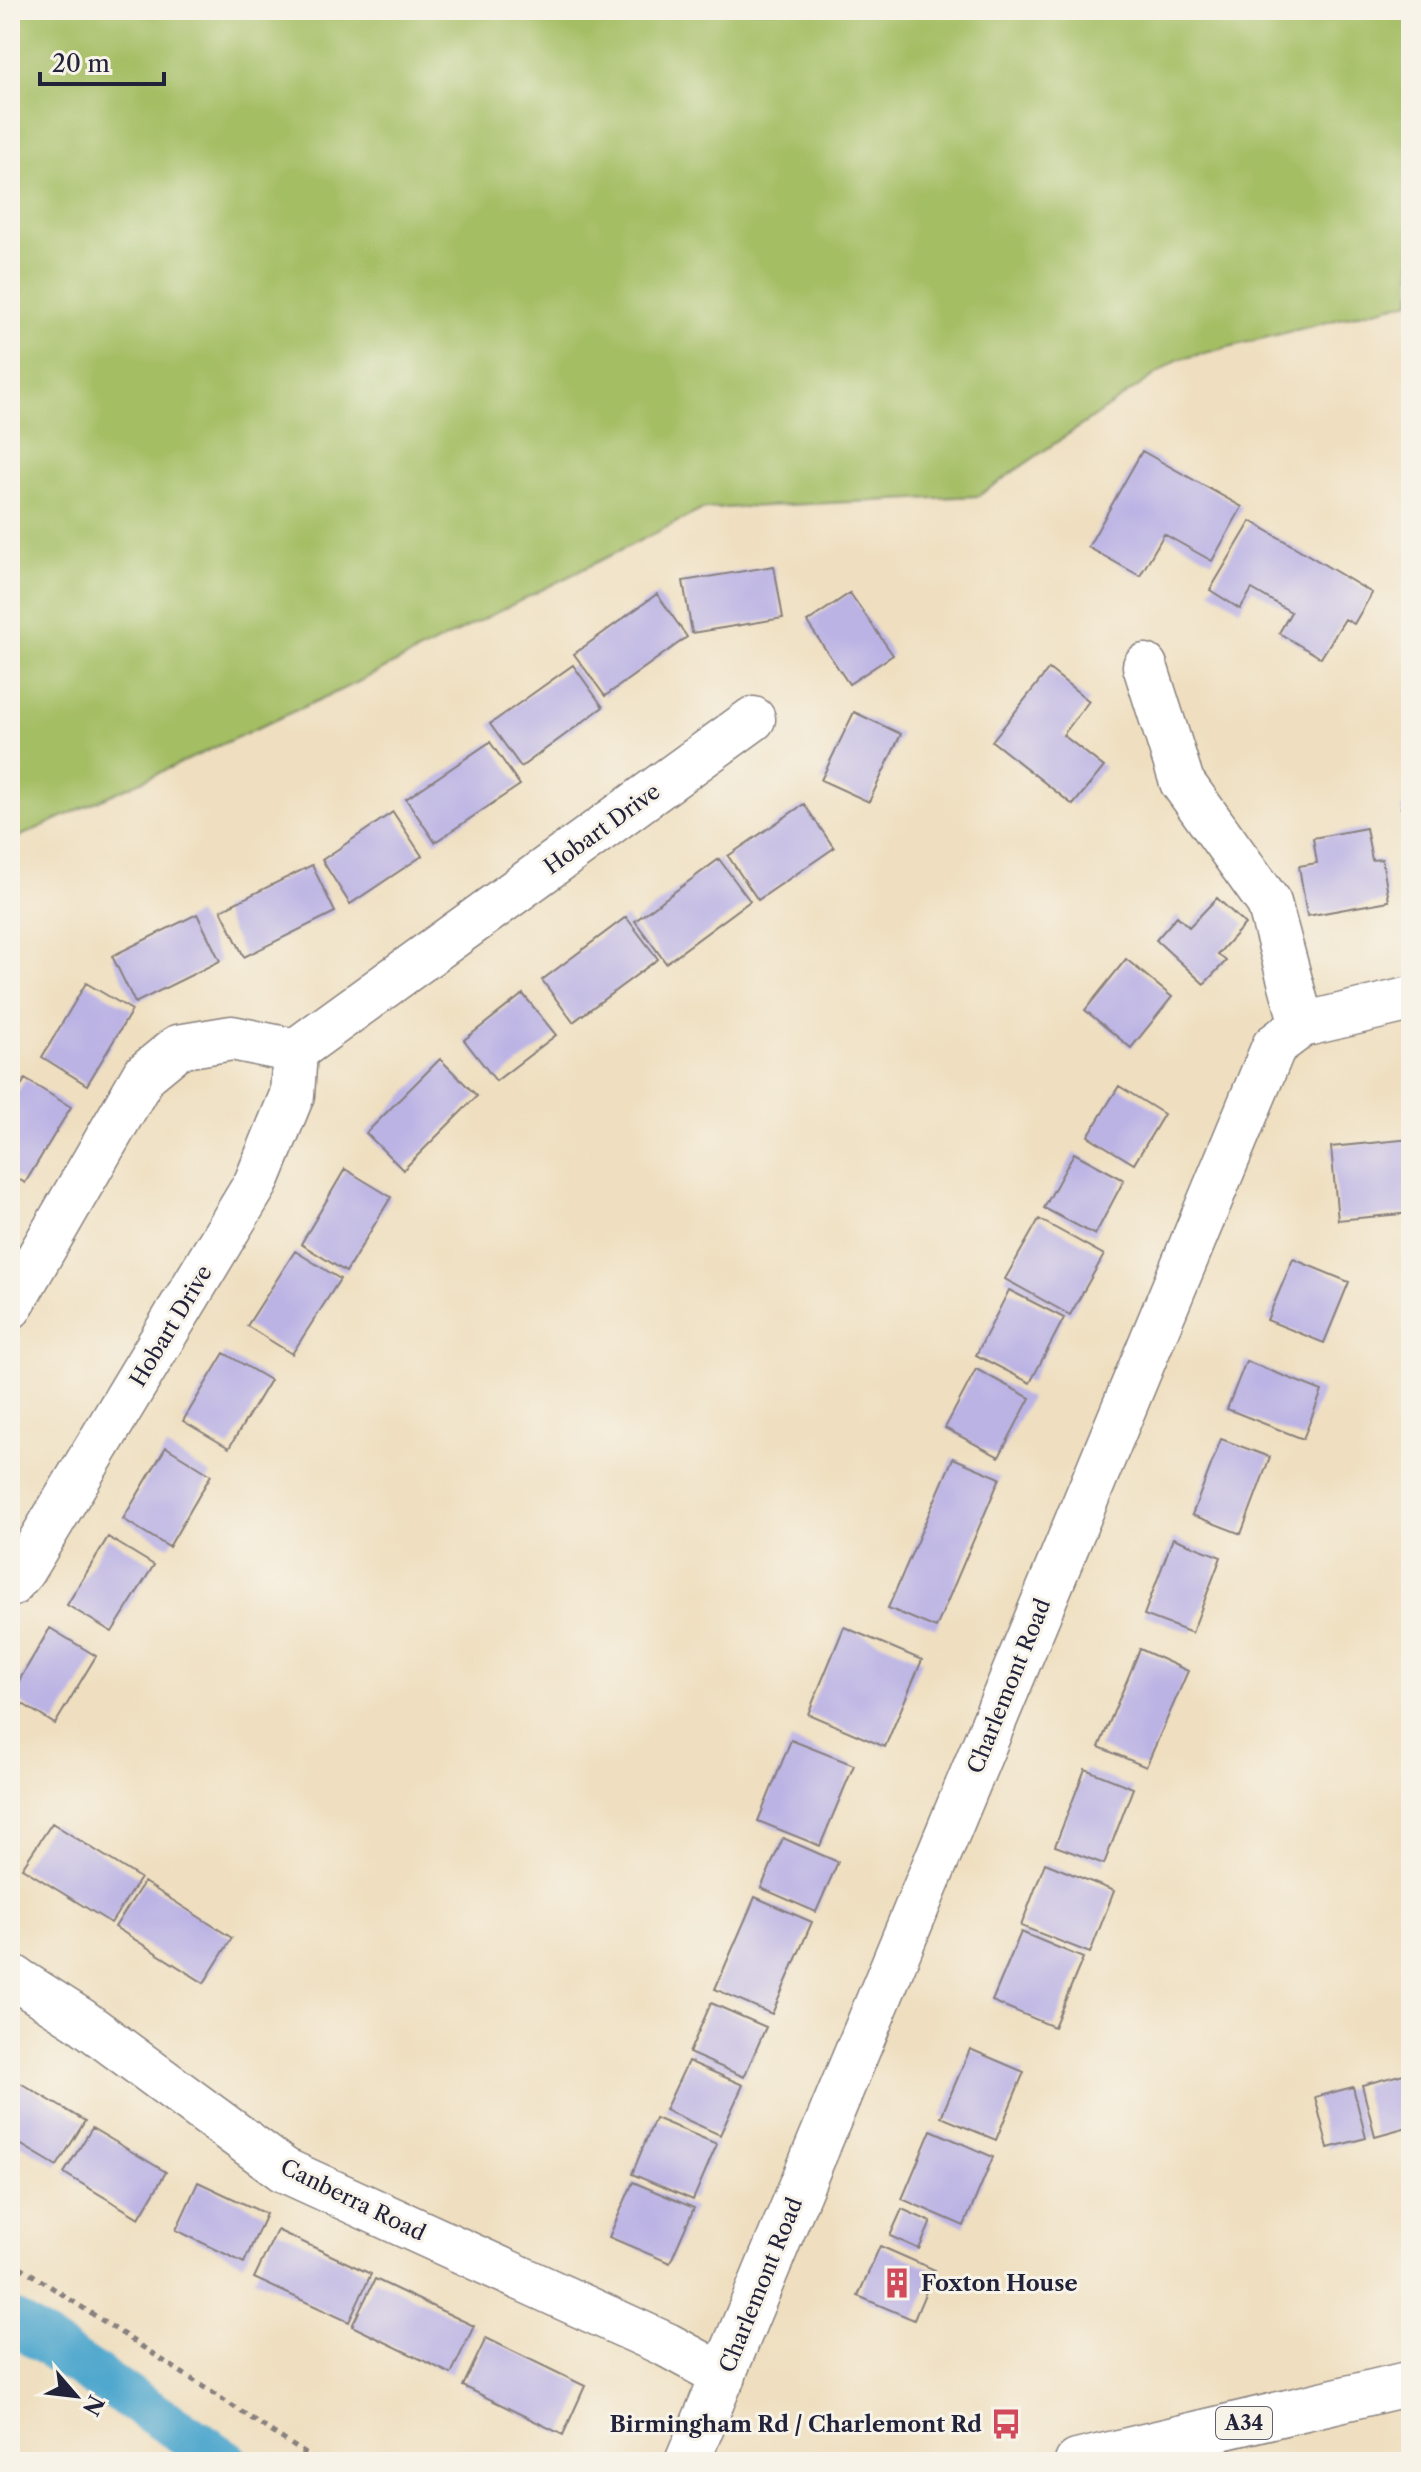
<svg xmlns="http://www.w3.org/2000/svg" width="1421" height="2472" font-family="'Libre Caslon Text',serif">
  <rect width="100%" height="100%" fill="#f7f3e8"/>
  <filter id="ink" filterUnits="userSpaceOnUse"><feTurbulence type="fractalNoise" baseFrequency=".0125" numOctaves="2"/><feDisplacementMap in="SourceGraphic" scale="16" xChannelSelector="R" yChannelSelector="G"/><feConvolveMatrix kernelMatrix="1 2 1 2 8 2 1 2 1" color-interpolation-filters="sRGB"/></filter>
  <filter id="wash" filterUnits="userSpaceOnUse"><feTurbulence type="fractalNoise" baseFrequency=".006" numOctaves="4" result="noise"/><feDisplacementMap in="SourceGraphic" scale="32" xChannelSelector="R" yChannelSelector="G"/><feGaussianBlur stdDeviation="1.8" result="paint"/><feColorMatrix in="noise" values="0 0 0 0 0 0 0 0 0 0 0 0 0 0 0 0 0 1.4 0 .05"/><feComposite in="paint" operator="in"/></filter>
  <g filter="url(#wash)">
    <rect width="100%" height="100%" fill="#efdfc0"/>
    <path fill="#a4be64" stroke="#637050" stroke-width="2" d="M 10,10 L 1411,10 L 1411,301 L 1177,360 L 978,496 L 703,509 L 358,682 L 10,841 Z"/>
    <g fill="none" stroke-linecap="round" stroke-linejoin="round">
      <path stroke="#51a8ce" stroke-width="44" d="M 10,2320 L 228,2462"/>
    </g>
    <g id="blocks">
      <path fill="#bbb3e4" d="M 1142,451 L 1242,507 L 1212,561 L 1164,534 L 1140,576 L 1088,547 Z
        M 1251,521 L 1372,593 L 1354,624 L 1345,619 L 1321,658 L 1279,633 L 1291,612 L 1252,589 L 1240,609 L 1210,590 Z
        M 774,566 L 783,618 L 692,633 L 683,581 Z
        M 850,593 L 893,655 L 849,684 L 807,622 Z
        M 657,594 L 687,637 L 605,696 L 574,654 Z
        M 573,665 L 603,707 L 521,767 L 490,724 Z
        M 1049,669 L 1089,701 L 1063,735 L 1104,767 L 1073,805 L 992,741 Z
        M 854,712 L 901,734 L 869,802 L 821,780 Z
        M 490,742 L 520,785 L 435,842 L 406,799 Z
        M 804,804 L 834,848 L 758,900 L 728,856 Z
        M 1411,804 L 1411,836 L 1410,837 L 1401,807 Z
        M 393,812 L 422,856 L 350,904 L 322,860 Z
        M 1366,828 L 1372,860 L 1382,859 L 1389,901 L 1307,916 L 1299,866 L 1317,863 L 1313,838 Z
        M 719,859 L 750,901 L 666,963 L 635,921 Z
        M 312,865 L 335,912 L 244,957 L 221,910 Z
        M 1217,898 L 1245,924 L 1218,954 L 1226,961 L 1204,984 L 1156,940 L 1177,916 L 1189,927 Z
        M 197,914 L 220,961 L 135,1003 L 112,956 Z
        M 626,917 L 658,959 L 573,1022 L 542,980 Z
        M 1126,959 L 1172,997 L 1131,1048 L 1085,1010 Z
        M 86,983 L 132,1010 L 87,1085 L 42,1057 Z
        M 523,994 L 556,1035 L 496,1081 L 464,1040 Z
        M 440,1059 L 477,1096 L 403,1170 L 366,1133 Z
        M 25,1079 L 71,1107 L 25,1183 L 10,1173 L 10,1105 Z
        M 1119,1086 L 1164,1114 L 1134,1164 L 1088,1136 Z
        M 1411,1139 L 1411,1213 L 1338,1220 L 1331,1147 Z
        M 1074,1153 L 1124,1180 L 1095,1235 L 1044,1208 Z
        M 345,1169 L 391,1197 L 346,1272 L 301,1244 Z
        M 1039,1219 L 1104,1255 L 1070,1315 L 1005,1279 Z
        M 295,1251 L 340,1279 L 292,1354 L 247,1326 Z
        M 1293,1259 L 1349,1282 L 1324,1343 L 1267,1320 Z
        M 1009,1290 L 1064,1318 L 1030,1383 L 976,1355 Z
        M 224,1353 L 270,1380 L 229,1448 L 183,1421 Z
        M 1246,1361 L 1322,1391 L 1303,1439 L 1227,1409 Z
        M 976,1369 L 1030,1398 L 999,1457 L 945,1428 Z
        M 1221,1439 L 1270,1457 L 1241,1534 L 1192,1515 Z
        M 166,1447 L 211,1475 L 169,1547 L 123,1519 Z
        M 953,1458 L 1000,1478 L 936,1628 L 888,1608 Z
        M 108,1537 L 154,1565 L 112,1632 L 67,1605 Z
        M 1173,1538 L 1221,1557 L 1192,1633 L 1144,1615 Z
        M 844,1627 L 922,1660 L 885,1747 L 808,1714 Z
        M 50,1628 L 96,1656 L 55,1724 L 10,1696 Z
        M 1140,1649 L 1188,1671 L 1146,1767 L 1099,1747 Z
        M 791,1740 L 854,1765 L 820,1846 L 758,1821 Z
        M 1085,1769 L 1133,1788 L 1104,1864 L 1055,1846 Z
        M 52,1823 L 140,1878 L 111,1923 L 22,1868 Z
        M 783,1838 L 838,1862 L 816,1912 L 761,1888 Z
        M 1045,1863 L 1114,1891 L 1090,1953 L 1021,1926 Z
        M 144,1882 L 232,1938 L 204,1983 L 115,1927 Z
        M 755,1897 L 812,1922 L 772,2014 L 715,1989 Z
        M 1021,1932 L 1083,1958 L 1054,2027 L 992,2001 Z
        M 711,2003 L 766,2027 L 744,2077 L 689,2053 Z
        M 970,2049 L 1024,2072 L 996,2140 L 941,2117 Z
        M 688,2061 L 743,2085 L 720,2135 L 665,2110 Z
        M 1411,2072 L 1411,2126 L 1375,2136 L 1362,2085 Z
        M 10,2077 L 85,2121 L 57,2166 L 10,2138 Z
        M 1353,2087 L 1366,2138 L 1328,2148 L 1315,2097 Z
        M 655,2118 L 717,2144 L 693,2200 L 632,2174 Z
        M 92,2128 L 166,2172 L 139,2218 L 64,2173 Z
        M 931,2130 L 993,2157 L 964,2226 L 902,2199 Z
        M 198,2182 L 266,2214 L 244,2263 L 176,2230 Z
        M 633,2182 L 694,2208 L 670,2263 L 609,2237 Z
        M 902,2209 L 931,2222 L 919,2249 L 890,2236 Z
        M 277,2230 L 371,2274 L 349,2322 L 254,2278 Z
        M 880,2246 L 935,2270 L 914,2320 L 858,2296 Z
        M 375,2279 L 474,2326 L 451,2374 L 352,2326 Z
        M 486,2338 L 585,2386 L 563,2435 L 463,2386 Z"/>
    </g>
  </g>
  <g filter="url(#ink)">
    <use href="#blocks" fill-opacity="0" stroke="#88807e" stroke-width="2"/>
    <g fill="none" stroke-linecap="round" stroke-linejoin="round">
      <g stroke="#88807e" stroke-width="47">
        <path id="minor" d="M 1145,666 L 1182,782 L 1269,903 L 1302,1025
          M 10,1307 L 144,1075 L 178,1047 L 232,1038 L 295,1051 L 753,719
          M 10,1585 L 23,1570 L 256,1183 L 292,1095 L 295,1051
          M 10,1975 L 79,2019 L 284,2170 L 667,2345 L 724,2376
          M 687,2462 L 1274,1046 L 1302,1025 L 1411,999"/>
      </g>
      <g stroke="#88807e" stroke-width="47">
        <path id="highway" d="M 1077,2462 L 1411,2383"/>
      </g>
      <path stroke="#88807e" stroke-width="5" stroke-dasharray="6 6" stroke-linecap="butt" d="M 10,2260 L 318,2462"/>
      <use href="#minor" stroke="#fff" stroke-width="44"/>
      <use href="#highway" stroke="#fff" stroke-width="44"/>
    </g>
  </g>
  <defs>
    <g id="building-bare" transform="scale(2.4)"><path d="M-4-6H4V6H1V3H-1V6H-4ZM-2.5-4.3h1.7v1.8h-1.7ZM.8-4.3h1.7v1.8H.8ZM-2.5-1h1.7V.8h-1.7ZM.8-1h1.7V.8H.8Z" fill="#d1495b" stroke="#f7f3e8" stroke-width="2.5" paint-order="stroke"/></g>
    <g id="bus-bare" transform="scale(2.4)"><path d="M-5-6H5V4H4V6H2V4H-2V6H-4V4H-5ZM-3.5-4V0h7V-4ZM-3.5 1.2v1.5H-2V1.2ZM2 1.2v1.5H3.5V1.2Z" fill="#d1495b" stroke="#f7f3e8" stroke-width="2.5" paint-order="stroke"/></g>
  </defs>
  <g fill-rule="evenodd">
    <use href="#building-bare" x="897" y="2283"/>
    <use href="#bus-bare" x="1006" y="2424"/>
  </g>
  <g text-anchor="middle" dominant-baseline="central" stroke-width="6" stroke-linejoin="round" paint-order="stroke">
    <rect fill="#f7f3e8" stroke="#62616f" stroke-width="2" x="1216" y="2407" width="56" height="32" rx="6"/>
    <g font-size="20" font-weight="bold" fill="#22223b">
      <text x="1244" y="2423">A34</text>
    </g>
    <g font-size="22" fill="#22223b" stroke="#f7f3e8">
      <text transform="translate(602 829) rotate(-36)">Hobart Drive</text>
      <text transform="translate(171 1326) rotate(-59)">Hobart Drive</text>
      <text transform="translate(1009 1686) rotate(-68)">Charlemont Road</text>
      <text transform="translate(353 2200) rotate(26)">Canberra Road</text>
      <text transform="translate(761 2285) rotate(-68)">Charlemont Road</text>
    </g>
    <g font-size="22" font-weight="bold" fill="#22223b" stroke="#f7f3e8" text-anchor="start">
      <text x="921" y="2283">Foxton House</text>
      <text x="982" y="2424" text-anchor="end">Birmingham Rd / Charlemont Rd</text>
    </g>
  </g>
  <rect width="1421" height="2472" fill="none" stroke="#f7f3e8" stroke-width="40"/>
  <g transform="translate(76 2396) rotate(118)" stroke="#f7f3e8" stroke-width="6" paint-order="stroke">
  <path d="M0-6L14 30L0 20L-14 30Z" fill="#22223b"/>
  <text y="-12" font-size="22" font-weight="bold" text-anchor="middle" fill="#22223b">N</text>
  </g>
  <path d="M40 72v12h124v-12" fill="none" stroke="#22223b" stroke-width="4"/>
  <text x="52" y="72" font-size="24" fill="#22223b" stroke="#f7f3e8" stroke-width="6" paint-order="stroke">20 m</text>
</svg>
